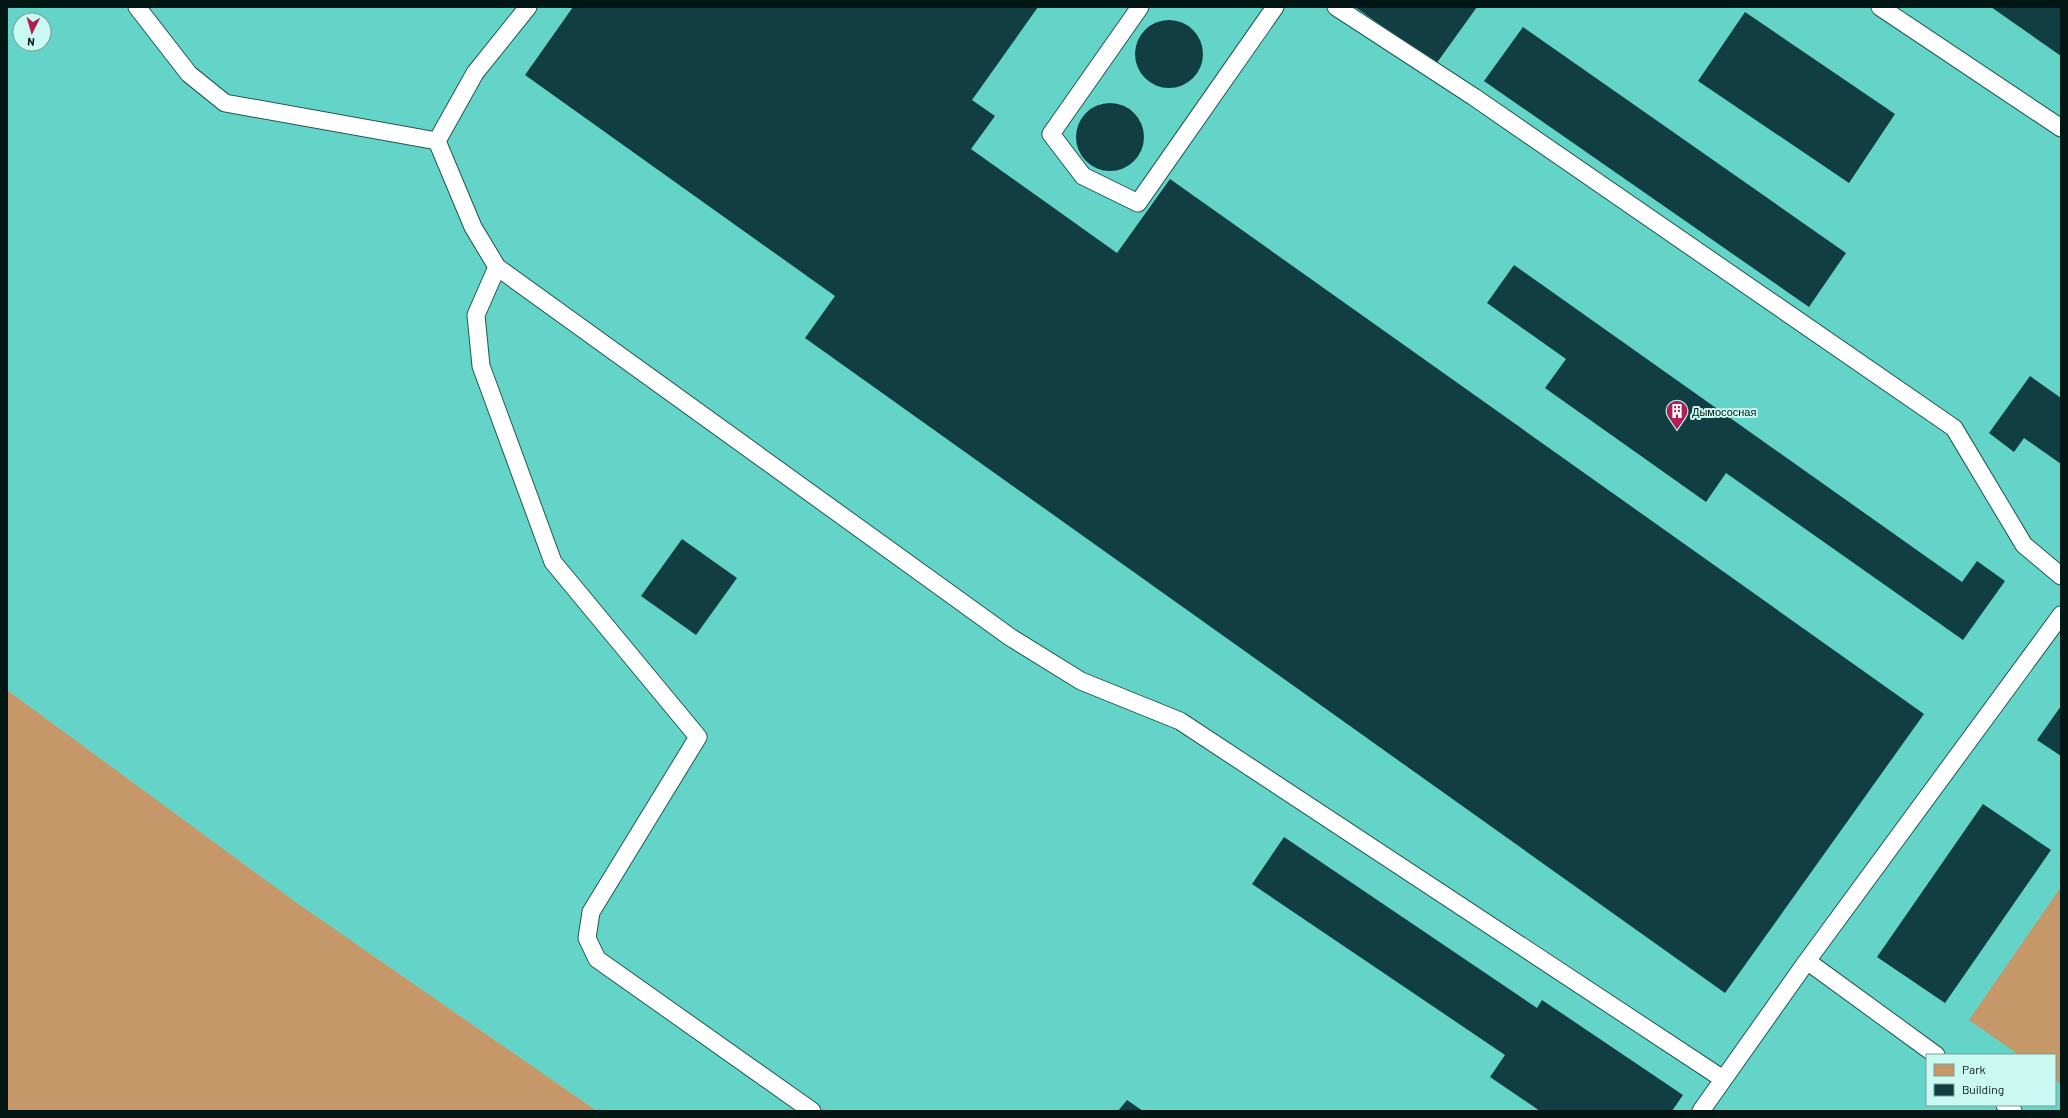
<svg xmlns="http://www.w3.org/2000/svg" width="2068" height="1118" font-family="Barlow,sans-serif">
  <rect width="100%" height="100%" fill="#7be2d5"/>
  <path fill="#63d4c7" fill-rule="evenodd" d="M 7,7 L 2061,7 L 2061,1111 L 597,1111 L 297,903 L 7,690 ZM 20,20 L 44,20 L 44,44 L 20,44 ZM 1927,1055 L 2055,1055 L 2055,1105 L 1927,1105 Z"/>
  <path fill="#c69769" d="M 7,690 L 297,903 L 597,1111 L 7,1111 Z
    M 2061,887 L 2061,1084 L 2055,1080 L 2055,1055 L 2019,1055 L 1969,1020 Z"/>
  <path fill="#113e43" d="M 573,7 L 1038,7 L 972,100 L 995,116 L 971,149 L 1117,253 L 1170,179 L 1924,714 L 1725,993 L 805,338 L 835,296 L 525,75 Z
    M 1355,7 L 1477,7 L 1436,64 Z
    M 1991,7 L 2061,7 L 2061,56 Z
    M 1745,12 L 1895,114 L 1849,183 L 1698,81 Z
    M1135 54a34 34 0 1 1 68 0a34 34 0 1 1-68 0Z
    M 1523,27 L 1846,253 L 1809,307 L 1484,81 Z
    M1076 137a34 34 0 1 1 68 0a34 34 0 1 1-68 0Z
    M 1514,265 L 1962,582 L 1977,561 L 2005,581 L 1963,640 L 1726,473 L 1706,502 L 1545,388 L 1566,359 L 1487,303 Z
    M 2030,376 L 2061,398 L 2061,464 L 2024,438 L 2014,452 L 1989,433 Z
    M 682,539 L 737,578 L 696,635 L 641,596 Z
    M 2061,706 L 2061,756 L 2037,740 Z
    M 1983,804 L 2051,850 L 1945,1003 L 1877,957 Z
    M 1284,837 L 1537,1008 L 1542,1000 L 1683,1095 L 1672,1111 L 1540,1111 L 1490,1077 L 1505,1055 L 1252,884 Z
    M 1127,1100 L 1143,1111 L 1118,1111 Z"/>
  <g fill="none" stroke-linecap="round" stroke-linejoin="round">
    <g stroke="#215952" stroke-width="19">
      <path id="lane" d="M 137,7 L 189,74 L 225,103 L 437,141
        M 528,7 L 475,73 L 437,141 L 473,227 L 497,267 L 1010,637 L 1081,681 L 1180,721 L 1723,1079
        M 1140,7 L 1051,134 L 1083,176 L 1138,203 L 1275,7
        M 1336,7 L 1474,97 L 1954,428 L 2024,545 L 2061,576
        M 1880,7 L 2061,128
        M 497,267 L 476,315 L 481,366 L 553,562 L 698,737 L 591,912 L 587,938 L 597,959 L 812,1111
        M 1807,961 L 2061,615
        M 2005,1105 L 2013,1111
        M 1701,1111 L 1807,961 L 1936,1055"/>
    </g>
    <use href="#lane" stroke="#fff" stroke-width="17"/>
  </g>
  <defs>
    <g id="building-pin" transform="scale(1.15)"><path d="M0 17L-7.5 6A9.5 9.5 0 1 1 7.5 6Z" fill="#af1f55" stroke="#c9f9f1"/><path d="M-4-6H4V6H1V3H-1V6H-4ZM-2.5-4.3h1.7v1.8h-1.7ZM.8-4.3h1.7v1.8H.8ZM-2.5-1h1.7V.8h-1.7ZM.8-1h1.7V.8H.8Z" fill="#fff"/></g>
  </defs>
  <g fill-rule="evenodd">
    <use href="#building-pin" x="1677" y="411"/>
  </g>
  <g text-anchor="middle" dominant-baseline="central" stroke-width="4" stroke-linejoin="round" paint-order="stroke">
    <g font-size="11" fill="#021714" stroke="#c9f9f1" text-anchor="start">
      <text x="1692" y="411">Дымососная</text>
    </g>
  </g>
  <rect width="2068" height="1118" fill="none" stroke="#021714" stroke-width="16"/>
  <rect x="1926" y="1054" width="130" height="52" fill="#c9f9f1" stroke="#799f99"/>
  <rect x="1934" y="1064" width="20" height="12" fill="#c69769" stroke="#799f99"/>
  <text x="1962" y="1074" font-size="12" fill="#021714">Park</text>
  <rect x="1934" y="1084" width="20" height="12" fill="#113e43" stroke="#799f99"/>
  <text x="1962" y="1094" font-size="12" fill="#021714">Building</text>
  <g transform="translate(32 32) rotate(185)"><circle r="19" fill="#c9f9f1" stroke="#799f99"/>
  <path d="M0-3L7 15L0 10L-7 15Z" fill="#af1f55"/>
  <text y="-6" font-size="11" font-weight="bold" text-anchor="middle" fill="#021714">N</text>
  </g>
</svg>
